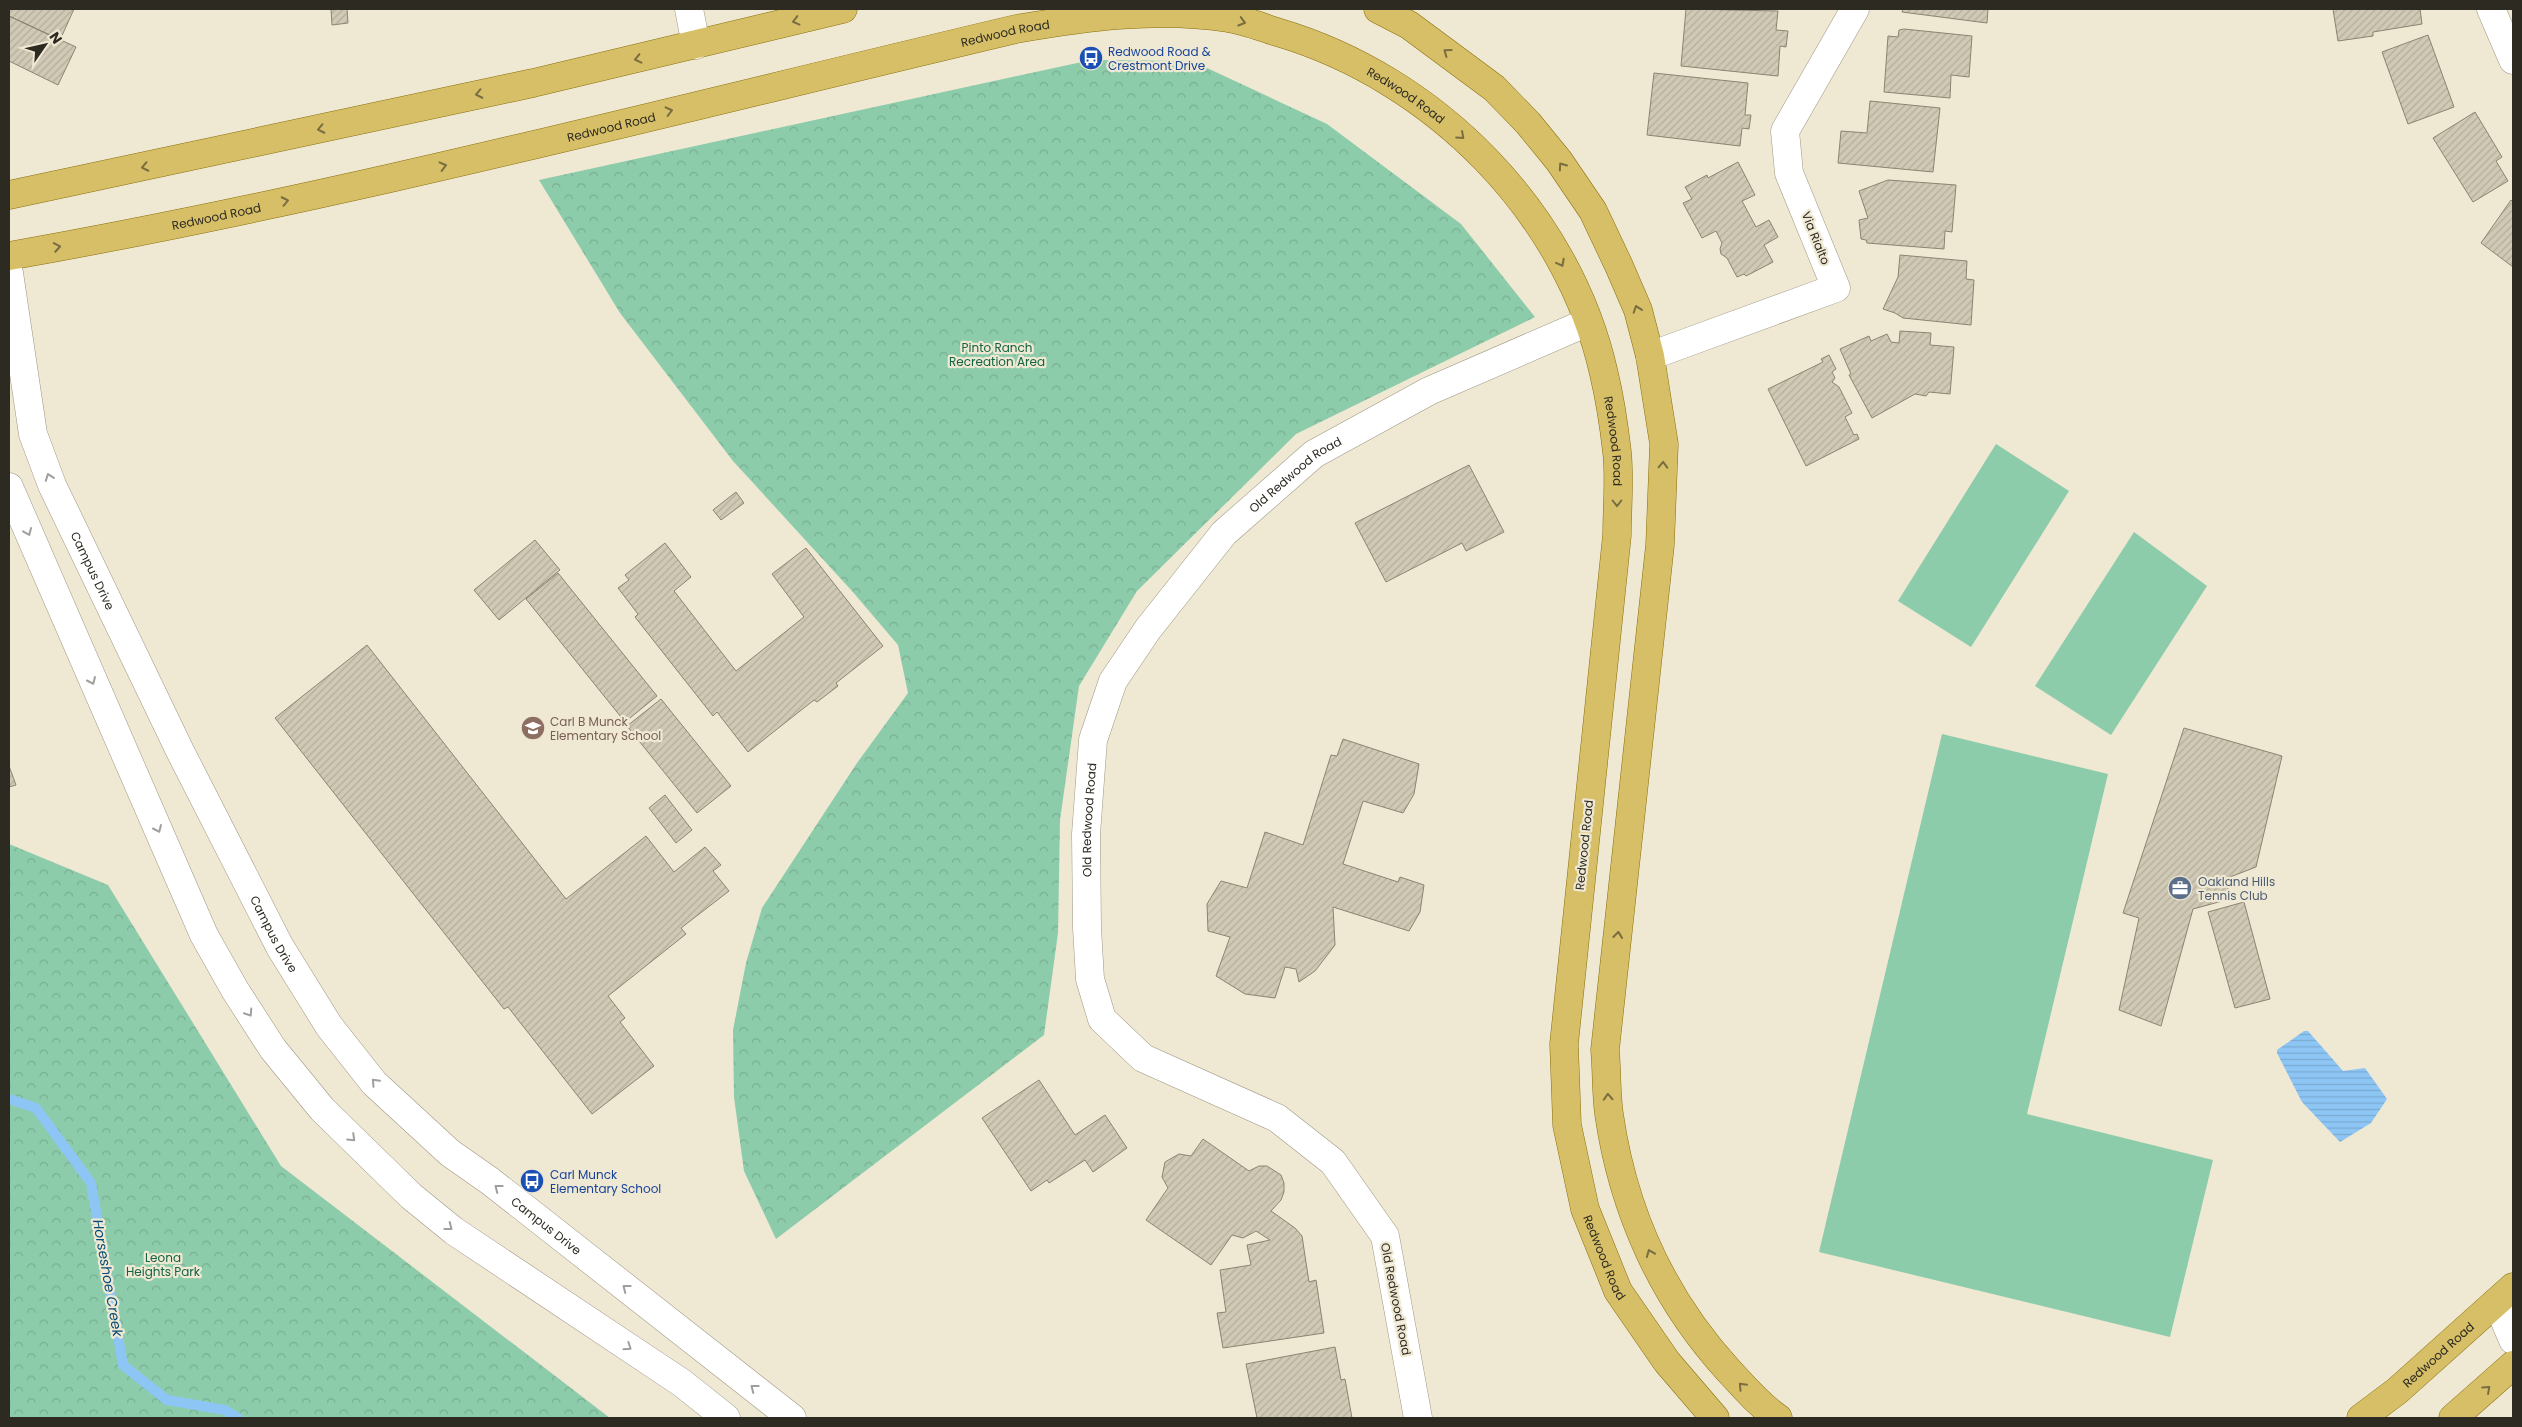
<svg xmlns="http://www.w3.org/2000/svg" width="2522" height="1427" font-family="Poppins,sans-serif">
  <defs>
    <pattern id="park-crowns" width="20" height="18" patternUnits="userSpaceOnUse" patternTransform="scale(1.25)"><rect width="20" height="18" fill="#8cccaa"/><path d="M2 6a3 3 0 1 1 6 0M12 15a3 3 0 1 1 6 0" fill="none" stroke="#79af92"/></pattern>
    <pattern id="water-rules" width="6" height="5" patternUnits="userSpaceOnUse" patternTransform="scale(1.25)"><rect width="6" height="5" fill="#8dc6f4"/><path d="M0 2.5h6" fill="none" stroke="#7aaad1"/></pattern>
    <pattern id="building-hatch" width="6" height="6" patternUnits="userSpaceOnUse" patternTransform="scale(1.25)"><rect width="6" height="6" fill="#d0c9b5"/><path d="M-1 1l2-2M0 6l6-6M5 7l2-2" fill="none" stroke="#b3ad9b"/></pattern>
  </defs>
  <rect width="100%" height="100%" fill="#efe8d3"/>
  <path fill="#8cccaa" d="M 1996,444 L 2069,491 L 1971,647 L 1898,601 Z
    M 2134,532 L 2207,586 L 2111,735 L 2035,686 Z
    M 1942,734 L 2108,774 L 2027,1114 L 2213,1160 L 2170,1337 L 1819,1252 Z"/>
  <path fill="url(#park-crowns)" d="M 1091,60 L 1192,61 L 1327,124 L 1461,224 L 1535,317 L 1296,434 L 1137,591 L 1079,686 L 1060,820 L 1058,933 L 1044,1035 L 776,1239 L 744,1171 L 734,1097 L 733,1030 L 746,963 L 762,908 L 857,763 L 908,693 L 898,645 L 852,591 L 733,461 L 620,313 L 539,180 Z
    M 9,844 L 108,885 L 281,1166 L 610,1418 L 9,1418 Z"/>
  <path fill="url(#water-rules)" d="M 2304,1031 L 2308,1031 L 2343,1071 L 2365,1068 L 2387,1099 L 2371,1123 L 2340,1142 L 2302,1102 L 2277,1053 L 2277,1050 Z"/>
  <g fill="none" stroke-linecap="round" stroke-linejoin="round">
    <path stroke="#8dc6f4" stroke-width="10" d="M 9,1099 L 36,1108 L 91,1183 L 123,1365 L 167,1400 L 225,1410 L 238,1418"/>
  </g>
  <path fill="url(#building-hatch)" stroke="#8b8472" d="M 9,9 L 74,9 L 60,40 L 9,16 Z
    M 331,9 L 347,9 L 348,23 L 332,25 Z
    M 1686,9 L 1778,11 L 1776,30 L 1788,31 L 1786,47 L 1780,46 L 1778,76 L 1681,66 Z
    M 1903,9 L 1988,9 L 1987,23 L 1902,12 Z
    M 2333,9 L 2420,9 L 2422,24 L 2373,32 L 2373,36 L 2338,41 Z
    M 9,16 L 76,47 L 58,85 L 9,61 Z
    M 1904,29 L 1972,36 L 1969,77 L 1951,75 L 1950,98 L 1884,92 L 1888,36 L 1898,37 L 1899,30 Z
    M 2428,35 L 2454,107 L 2408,124 L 2382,52 Z
    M 1654,73 L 1748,83 L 1745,115 L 1751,115 L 1749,129 L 1742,128 L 1740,146 L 1647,135 Z
    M 1870,101 L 1940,108 L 1933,172 L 1838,163 L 1841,131 L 1867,133 Z
    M 2475,112 L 2502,157 L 2496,161 L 2508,181 L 2473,202 L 2433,138 Z
    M 1738,162 L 1755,195 L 1742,201 L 1756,227 L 1769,220 L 1778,237 L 1764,245 L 1773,262 L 1746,276 L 1744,274 L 1737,277 L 1727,258 L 1721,254 L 1720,249 L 1722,243 L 1716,231 L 1702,238 L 1683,203 L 1692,199 L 1685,187 L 1707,175 L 1708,178 Z
    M 1888,180 L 1956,185 L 1952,232 L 1945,231 L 1944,249 L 1867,243 L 1866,240 L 1861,239 L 1859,220 L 1868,218 L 1859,191 Z
    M 2511,200 L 2513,202 L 2513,267 L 2481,243 Z
    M 1900,255 L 1967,261 L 1966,279 L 1974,280 L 1971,325 L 1903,318 L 1895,313 L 1883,309 L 1898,277 Z
    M 1900,331 L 1931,333 L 1930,345 L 1954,347 L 1950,394 L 1929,392 L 1926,396 L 1915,394 L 1872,418 L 1849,375 L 1851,374 L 1840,349 L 1869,336 L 1871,341 L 1887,334 L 1891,342 L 1899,343 Z
    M 1829,355 L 1836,369 L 1832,372 L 1835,378 L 1832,382 L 1839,387 L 1852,413 L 1845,417 L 1854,435 L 1857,434 L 1859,439 L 1806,466 L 1768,389 L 1823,362 L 1821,359 Z
    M 1469,465 L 1504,532 L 1466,551 L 1462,543 L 1386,582 L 1355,523 Z
    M 736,492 L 744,503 L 721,520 L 713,510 Z
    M 535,540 L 560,570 L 499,620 L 474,590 Z
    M 665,543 L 691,577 L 674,591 L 736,671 L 804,617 L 772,574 L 806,548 L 883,646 L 836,683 L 838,686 L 817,702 L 814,700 L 748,752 L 717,712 L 713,716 L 635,617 L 638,614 L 618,588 L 629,580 L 625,575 Z
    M 558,573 L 657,696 L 625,722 L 526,599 Z
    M 367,645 L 566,899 L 646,836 L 674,872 L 705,847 L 721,865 L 713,871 L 729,891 L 681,928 L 686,934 L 608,996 L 625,1018 L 620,1022 L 654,1066 L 592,1114 L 508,1007 L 504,1009 L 275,718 Z
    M 661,699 L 731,786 L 697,813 L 627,726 Z
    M 2184,728 L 2282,756 L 2256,867 L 2230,877 L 2226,900 L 2193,909 L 2161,1026 L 2119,1010 L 2139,918 L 2123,913 Z
    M 1343,739 L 1419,764 L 1414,794 L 1403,813 L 1363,801 L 1343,864 L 1398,882 L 1400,877 L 1424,885 L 1420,912 L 1409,931 L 1333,907 L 1335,945 L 1315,971 L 1299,982 L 1296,969 L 1285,967 L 1275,998 L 1245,994 L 1216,976 L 1230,937 L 1208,931 L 1207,904 L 1221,881 L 1247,888 L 1265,832 L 1303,845 L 1331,755 L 1337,756 Z
    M 9,766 L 16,785 L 9,787 Z
    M 665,795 L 692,830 L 676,843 L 649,808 Z
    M 2244,902 L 2270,999 L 2235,1008 L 2208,912 Z
    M 1039,1080 L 1075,1135 L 1105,1115 L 1127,1148 L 1093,1172 L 1085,1160 L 1049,1183 L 1047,1180 L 1031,1191 L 982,1118 Z
    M 1203,1139 L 1249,1171 L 1259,1166 L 1267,1166 L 1281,1175 L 1284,1183 L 1284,1192 L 1281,1200 L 1271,1211 L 1295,1228 L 1302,1236 L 1309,1282 L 1316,1280 L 1324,1333 L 1223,1348 L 1217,1313 L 1226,1312 L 1220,1270 L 1251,1265 L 1247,1245 L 1270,1240 L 1256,1231 L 1243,1238 L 1232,1235 L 1211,1265 L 1146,1220 L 1168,1188 L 1162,1177 L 1165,1162 L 1179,1154 L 1191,1156 Z
    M 1335,1347 L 1341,1380 L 1345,1379 L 1352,1418 L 1257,1418 L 1246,1364 Z"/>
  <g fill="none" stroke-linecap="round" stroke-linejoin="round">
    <g stroke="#9e9784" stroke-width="29">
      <g id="minor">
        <path d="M 689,9 L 696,45"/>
        <path d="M 2491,9 L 2513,60"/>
        <path id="s1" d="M 9,273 L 33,434 L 52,485 L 180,751 L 280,947 L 329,1026 L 374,1083 L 450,1153 L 490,1181 L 792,1418"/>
        <path d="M 1650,356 L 1836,288 L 1789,173 L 1785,131 L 1855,9"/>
        <path d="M 9,487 L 204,935 L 235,990 L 273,1049 L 322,1109 L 411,1196 L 454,1231 L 682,1383 L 726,1418"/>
        <path d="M 2497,1302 L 2513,1340"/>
        <path id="s2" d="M 1418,1418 L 1385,1236 L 1333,1162 L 1277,1118 L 1143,1058 L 1102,1019 L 1090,979 L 1087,928 L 1086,834 L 1093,740 L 1113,681 L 1148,629 L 1224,533 L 1314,454 L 1429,391 L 1588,322"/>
      </g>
    </g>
    <g stroke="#896f0c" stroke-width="29">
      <g id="major">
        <path d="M 1378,9 L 1409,25 L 1494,88 L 1528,123 L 1559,161 L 1593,211 L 1619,266 L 1638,310 L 1650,356 L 1664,444 L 1660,545 L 1605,1050 C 1607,1071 1606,1093 1609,1114 C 1623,1211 1663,1299 1729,1371 C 1745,1388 1759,1405 1778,1418"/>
        <path d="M 9,195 L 533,83 L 843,9"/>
        <path id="s3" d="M 9,256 C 348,196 681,108 1016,29 C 1086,17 1157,7 1228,18 C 1244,20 1261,27 1277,32 C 1434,78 1568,212 1604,374 C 1610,399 1614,426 1617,452 C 1620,479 1617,508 1617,535 L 1564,1044 L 1567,1125 L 1585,1209 L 1618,1291 L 1667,1362 L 1715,1418"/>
        <path id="s4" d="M 2361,1418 L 2397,1391 L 2513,1287"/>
        <path d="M 2453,1418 L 2513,1365"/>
      </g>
    </g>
    <use href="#minor" stroke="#fff" stroke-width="28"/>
    <use href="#major" stroke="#d6bf66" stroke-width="28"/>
  </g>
  <defs><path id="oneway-chevron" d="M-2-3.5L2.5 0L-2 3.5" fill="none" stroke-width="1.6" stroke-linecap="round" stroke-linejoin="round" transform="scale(1.25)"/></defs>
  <g stroke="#796d41">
    <use href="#oneway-chevron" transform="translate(796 21) rotate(166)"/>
    <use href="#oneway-chevron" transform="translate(1242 22) rotate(16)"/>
    <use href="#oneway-chevron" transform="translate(1447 52) rotate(-144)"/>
    <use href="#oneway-chevron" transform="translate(638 59) rotate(167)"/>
    <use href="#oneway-chevron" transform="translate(479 94) rotate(168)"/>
    <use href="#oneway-chevron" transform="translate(669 111) rotate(-14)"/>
    <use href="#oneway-chevron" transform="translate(321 129) rotate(168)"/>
    <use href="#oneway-chevron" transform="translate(1461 136) rotate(42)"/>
    <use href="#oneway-chevron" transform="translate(443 166) rotate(-14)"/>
    <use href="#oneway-chevron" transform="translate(1562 166) rotate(-125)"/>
    <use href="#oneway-chevron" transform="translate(145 167) rotate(168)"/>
    <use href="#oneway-chevron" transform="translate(285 201) rotate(-12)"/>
    <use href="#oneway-chevron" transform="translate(57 247) rotate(-10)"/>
    <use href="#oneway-chevron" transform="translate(1561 263) rotate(62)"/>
    <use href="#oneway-chevron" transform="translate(1637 309) rotate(-109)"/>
    <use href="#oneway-chevron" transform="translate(1663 465) rotate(-88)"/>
    <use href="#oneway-chevron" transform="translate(1617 503) rotate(90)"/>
    <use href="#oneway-chevron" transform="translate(1618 935) rotate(-84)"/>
    <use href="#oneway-chevron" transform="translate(1608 1097) rotate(-93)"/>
    <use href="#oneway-chevron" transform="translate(1650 1253) rotate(-112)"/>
    <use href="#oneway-chevron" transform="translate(1742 1386) rotate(-133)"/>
    <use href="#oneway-chevron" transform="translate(2487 1389) rotate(-42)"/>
  </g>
  <g stroke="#a09f9c">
    <use href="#oneway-chevron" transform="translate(49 477) rotate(-110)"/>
    <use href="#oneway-chevron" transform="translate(28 532) rotate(67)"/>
    <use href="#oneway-chevron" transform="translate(92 681) rotate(66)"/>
    <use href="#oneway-chevron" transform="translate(158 829) rotate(66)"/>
    <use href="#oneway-chevron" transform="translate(249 1013) rotate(57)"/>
    <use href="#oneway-chevron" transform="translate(375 1082) rotate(-133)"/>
    <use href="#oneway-chevron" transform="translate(352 1138) rotate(44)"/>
    <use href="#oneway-chevron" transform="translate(498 1188) rotate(-142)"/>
    <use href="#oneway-chevron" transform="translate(449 1227) rotate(38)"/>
    <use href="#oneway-chevron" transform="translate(626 1288) rotate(-142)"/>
    <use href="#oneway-chevron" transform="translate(628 1347) rotate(34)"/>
    <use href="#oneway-chevron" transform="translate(754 1388) rotate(-142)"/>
  </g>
  <defs>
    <g id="bus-disc" transform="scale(1.25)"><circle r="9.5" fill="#1a4fb4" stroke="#efe8d3"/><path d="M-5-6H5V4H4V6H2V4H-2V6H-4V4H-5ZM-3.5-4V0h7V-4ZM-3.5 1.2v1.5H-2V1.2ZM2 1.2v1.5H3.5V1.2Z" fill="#fff"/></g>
    <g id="school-disc" transform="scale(1.25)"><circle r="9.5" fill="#8d6e63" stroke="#efe8d3"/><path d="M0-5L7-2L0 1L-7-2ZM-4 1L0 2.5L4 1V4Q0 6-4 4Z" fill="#fff"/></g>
    <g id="office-disc" transform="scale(1.25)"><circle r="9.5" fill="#5c6f8a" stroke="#efe8d3"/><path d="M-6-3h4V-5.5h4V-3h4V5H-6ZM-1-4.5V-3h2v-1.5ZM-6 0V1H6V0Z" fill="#fff"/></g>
  </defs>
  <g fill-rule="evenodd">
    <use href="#bus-disc" x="1091" y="58"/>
    <use href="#school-disc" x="533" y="728"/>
    <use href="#office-disc" x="2180" y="888"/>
    <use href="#bus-disc" x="532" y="1181"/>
  </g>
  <g text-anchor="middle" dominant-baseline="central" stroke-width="4.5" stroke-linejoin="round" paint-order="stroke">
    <g font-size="12" fill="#2d2a22" stroke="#efe8d3">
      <text stroke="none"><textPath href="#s3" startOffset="1021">Redwood Road</textPath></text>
      <text stroke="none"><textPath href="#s3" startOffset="1441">Redwood Road</textPath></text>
      <text stroke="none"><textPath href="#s3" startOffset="616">Redwood Road</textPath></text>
      <text stroke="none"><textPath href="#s3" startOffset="211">Redwood Road</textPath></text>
      <text transform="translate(1816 238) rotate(68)">Via Rialto</text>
      <text stroke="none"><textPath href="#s3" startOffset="1860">Redwood Road</textPath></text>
      <text stroke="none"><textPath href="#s2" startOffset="1171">Old Redwood Road</textPath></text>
      <text stroke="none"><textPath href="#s1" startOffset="312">Campus Drive</textPath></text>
      <text stroke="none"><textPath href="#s2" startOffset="751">Old Redwood Road</textPath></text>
      <text transform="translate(1584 845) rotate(-84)">Redwood Road</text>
      <text stroke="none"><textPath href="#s1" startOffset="718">Campus Drive</textPath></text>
      <text stroke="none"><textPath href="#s1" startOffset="1122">Campus Drive</textPath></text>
      <text stroke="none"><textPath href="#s3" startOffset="2685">Redwood Road</textPath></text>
      <text transform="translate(1396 1299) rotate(79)">Old Redwood Road</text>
      <text stroke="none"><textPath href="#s4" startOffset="100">Redwood Road</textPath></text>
    </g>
    <g font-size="12" fill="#164399" stroke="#efe8d3" text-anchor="start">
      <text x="1108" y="51">Redwood Road &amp;<tspan x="1108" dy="14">Crestmont Drive</tspan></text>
      <text x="550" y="1174">Carl Munck<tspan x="550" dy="14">Elementary School</tspan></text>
    </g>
    <g font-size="12" fill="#116543" stroke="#efe8d3">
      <text x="997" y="347">Pinto Ranch<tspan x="997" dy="14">Recreation Area</tspan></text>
      <text x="163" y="1257">Leona<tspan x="163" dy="14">Heights Park</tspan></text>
    </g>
    <g font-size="12" fill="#785e54" stroke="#efe8d3" text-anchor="start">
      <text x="550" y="721">Carl B Munck<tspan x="550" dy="14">Elementary School</tspan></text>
    </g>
    <g font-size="12" fill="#4e5e75" stroke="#efe8d3" text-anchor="start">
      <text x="2198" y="881">Oakland Hills<tspan x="2198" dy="14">Tennis Club</tspan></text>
    </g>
    <g font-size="14" font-style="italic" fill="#074d77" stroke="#efe8d3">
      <text transform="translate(108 1278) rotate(80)">Horseshoe Creek</text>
    </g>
  </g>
  <rect width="2522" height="1427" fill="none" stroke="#2d2a22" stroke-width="20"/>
  <g transform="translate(45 45) rotate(56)" stroke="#efe8d3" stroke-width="4" paint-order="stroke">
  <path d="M0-4L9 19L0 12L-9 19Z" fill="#2d2a22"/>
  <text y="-8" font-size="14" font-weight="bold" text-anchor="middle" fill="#2d2a22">N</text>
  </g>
</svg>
